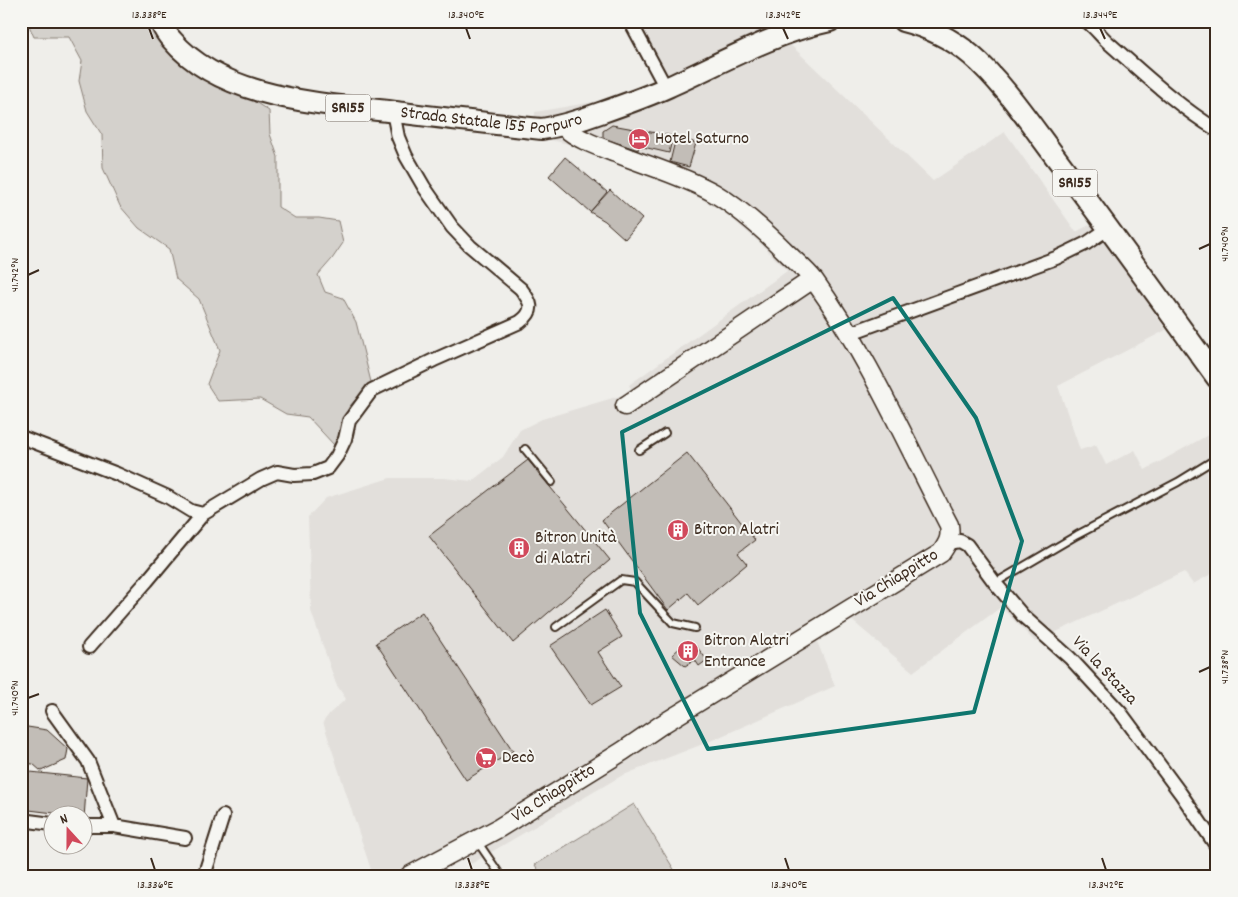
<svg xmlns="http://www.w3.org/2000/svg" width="1238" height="897" font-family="Dekko,sans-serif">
  <rect width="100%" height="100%" fill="#efeeea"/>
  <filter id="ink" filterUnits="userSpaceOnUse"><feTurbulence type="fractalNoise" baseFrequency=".02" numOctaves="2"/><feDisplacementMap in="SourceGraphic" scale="10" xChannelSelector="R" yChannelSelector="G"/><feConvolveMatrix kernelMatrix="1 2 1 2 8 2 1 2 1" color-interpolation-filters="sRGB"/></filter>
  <g filter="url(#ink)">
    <path fill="#e2dfdb" d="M 640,21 L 795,21 L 775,30 L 933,181 L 1005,132 L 1076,232 L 1093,223 L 1166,330 L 1058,386 L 1080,450 L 1096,445 L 1106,465 L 1135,450 L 1145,470 L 1217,430 L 1217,571 L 1193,584 L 1184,572 L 1035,642 L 1001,607 L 913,672 L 849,618 L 816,639 L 835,686 L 708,742 L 621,776 L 471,864 L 467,857 L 428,876 L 373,876 L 323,722 L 330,713 L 346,699 L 336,684 L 311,611 L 308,517 L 326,498 L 390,478 L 444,478 L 472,481 L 503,457 L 520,430 L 542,419 L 633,392 L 629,385 L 787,271 L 760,243 L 731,218 L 719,209 L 681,188 L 577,146 L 534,136 L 535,112 L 599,101 L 629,94 L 668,77 Z"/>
    <path fill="#d4d1cc" stroke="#887e75" d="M 27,21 L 152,21 L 238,91 L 269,111 L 270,134 L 278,157 L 278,207 L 295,218 L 319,218 L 338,221 L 343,243 L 332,259 L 318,275 L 325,292 L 343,298 L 356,322 L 371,382 L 349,407 L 335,446 L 308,417 L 286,414 L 260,399 L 218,401 L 207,384 L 220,350 L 199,299 L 176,279 L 169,249 L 139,228 L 120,206 L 103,168 L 102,135 L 87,111 L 79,81 L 82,61 L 69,37 L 34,37 Z
      M 634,804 L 678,876 L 542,876 L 535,865 Z"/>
    <path fill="#c2bdb7" stroke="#3b2a1e" d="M 612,125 L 673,136 L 669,153 L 639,146 L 638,150 L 603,138 L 603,131 Z
      M 676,137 L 696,143 L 689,167 L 670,162 Z
      M 565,157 L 607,192 L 590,212 L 549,176 Z
      M 610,190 L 642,219 L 625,239 L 605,221 L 590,212 Z
      M 687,453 L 755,540 L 738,553 L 747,564 L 698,605 L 688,593 L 668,610 L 602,520 Z
      M 528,460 L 610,560 L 513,643 L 429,536 Z
      M 605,610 L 622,637 L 598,652 L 621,687 L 591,705 L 550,646 Z
      M 422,612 L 513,751 L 466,780 L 376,643 Z
      M 686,642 L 697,647 L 707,660 L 699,666 L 695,660 L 685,666 L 672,655 Z
      M 21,726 L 47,730 L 68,749 L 66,760 L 41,771 L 33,764 L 21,763 Z
      M 21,771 L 87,778 L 84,818 L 82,814 L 62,814 L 21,809 Z"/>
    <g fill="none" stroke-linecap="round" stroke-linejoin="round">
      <g stroke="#3b2a1e" stroke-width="10">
        <path id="lane" d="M 525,449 L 552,482
          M 639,450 L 665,433
          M 995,583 L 1077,535 L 1178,482 L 1217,458
          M 556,627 L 621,580 L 635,582 L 673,623 L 695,628
          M 477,841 L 501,876"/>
      </g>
      <g stroke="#3b2a1e" stroke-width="16">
        <path id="street" d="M 630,21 L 666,88
          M 1086,21 C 1096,28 1102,38 1111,45 C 1145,75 1178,106 1217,130
          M 848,334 L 1056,258 L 1087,243 L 1109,228
          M 21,437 L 117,474 L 168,497 L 191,511 L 203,514 L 261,479 L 277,472 L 294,475 L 313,474 L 328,468 L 337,456 L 345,439 L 349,421 L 372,390 L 434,360 L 520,322 C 536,310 531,302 521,289 L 470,246 L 452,227 L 424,187 L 406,156 L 398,137 L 393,112
          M 949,543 L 960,541 L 967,545 L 995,583 L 1023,616 L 1070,658 L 1121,713 L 1181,794 L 1217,847
          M 89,647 L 147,581 L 203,514
          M 52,711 L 88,761 L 114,826
          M 21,820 L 52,824
          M 82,826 L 114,826 L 185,838
          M 204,876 L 223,816"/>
      </g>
      <g stroke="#3b2a1e" stroke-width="21">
        <path id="secondary" d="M 625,406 L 813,279
          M 409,876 L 499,828 L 623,751 L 661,725 L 941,553 C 948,543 951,538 949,525 C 906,443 868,355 814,280 C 806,270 796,262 787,253 C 765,231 741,209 714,193 C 684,176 648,166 616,153 C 597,146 578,140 563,126"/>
      </g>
      <g stroke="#3b2a1e" stroke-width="24">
        <g id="primary">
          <path id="s1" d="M 160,21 C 163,28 167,35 172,40 C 223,100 322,103 395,112 C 444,118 492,124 542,129 C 562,126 581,120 600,113 C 623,105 646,97 668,87 C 721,63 773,33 830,21"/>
          <path d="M 903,21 C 927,27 952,39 971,55 C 1004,83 1033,128 1060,163 C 1113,234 1165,306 1217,378"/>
        </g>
      </g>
      <use href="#lane" stroke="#f6f6f2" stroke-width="6"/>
      <use href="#street" stroke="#f6f6f2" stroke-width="12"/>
      <use href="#secondary" stroke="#f6f6f2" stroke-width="18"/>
      <use href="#primary" stroke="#f6f6f2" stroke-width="20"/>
    </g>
  </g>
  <path fill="none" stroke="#0f766e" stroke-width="4" stroke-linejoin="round" d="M 893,298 L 976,418 L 1022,541 L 974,712 L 708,749 L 640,613 L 622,432 Z"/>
  <path fill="none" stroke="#3b2a1e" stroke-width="2" d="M 149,28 L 153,39M 466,28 L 470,39M 783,28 L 788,39M 1100,28 L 1105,39M 1199,249 L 1210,244M 28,275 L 39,270M 1199,672 L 1210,667M 28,698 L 39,694M 151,858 L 155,870M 468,858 L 472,870M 785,858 L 789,870M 1102,858 L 1106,870"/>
  <defs>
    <g id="hotel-disc" transform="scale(1.125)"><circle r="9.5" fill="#d1495b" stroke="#f6f6f2"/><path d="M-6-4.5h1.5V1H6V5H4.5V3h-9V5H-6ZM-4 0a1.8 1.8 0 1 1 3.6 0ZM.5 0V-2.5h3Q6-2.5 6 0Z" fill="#fff"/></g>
    <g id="building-disc" transform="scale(1.125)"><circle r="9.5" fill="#d1495b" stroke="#f6f6f2"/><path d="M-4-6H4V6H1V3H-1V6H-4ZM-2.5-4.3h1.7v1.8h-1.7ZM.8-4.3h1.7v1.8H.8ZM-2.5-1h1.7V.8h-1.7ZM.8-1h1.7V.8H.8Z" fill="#fff"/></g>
    <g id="supermarket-disc" transform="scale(1.125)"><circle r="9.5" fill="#d1495b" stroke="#f6f6f2"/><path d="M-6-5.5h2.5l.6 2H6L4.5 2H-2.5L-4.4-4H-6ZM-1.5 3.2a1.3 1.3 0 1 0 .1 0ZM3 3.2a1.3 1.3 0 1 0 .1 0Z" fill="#fff"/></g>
  </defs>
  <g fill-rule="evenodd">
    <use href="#hotel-disc" x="639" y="139"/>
    <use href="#building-disc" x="678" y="530"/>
    <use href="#building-disc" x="519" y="548"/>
    <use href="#building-disc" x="688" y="651"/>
    <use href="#supermarket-disc" x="486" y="758"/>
  </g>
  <g text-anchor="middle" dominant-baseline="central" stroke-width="4" stroke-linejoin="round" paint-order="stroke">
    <g fill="#f6f6f2" stroke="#73675e" stroke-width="1">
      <rect x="325.5" y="94.5" width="45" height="27" rx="4"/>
      <rect x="1052.5" y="169.5" width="45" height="27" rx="4"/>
    </g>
    <g font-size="16" font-weight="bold" fill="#3b2a1e">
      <text x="348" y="108">SR155</text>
      <text x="1075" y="183">SR155</text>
    </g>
    <g font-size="18" fill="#3b2a1e" stroke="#f6f6f2">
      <text stroke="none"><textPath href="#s1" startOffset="360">Strada Statale 155 Porpuro</textPath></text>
      <text transform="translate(897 579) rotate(-32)">Via Chiappitto</text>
      <text transform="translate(1104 671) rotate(47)">Via la Stazza</text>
      <text transform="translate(554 794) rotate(-32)">Via Chiappitto</text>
    </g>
    <g font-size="18" fill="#3b2a1e" stroke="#f6f6f2" text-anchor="start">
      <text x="655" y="139">Hotel Saturno</text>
      <text x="694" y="530">Bitron Alatri</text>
      <text x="535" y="538">Bitron Unità<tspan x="535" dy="21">di Alatri</tspan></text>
      <text x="704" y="641">Bitron Alatri<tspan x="704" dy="21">Entrance</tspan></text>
      <text x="502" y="758">Decò</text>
    </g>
  </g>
  <rect width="1238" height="897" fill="none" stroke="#f6f6f2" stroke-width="55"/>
  <g transform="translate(68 830) rotate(339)"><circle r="24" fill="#f6f6f2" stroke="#aba49d"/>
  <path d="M0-4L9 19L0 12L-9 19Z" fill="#d1495b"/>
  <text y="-8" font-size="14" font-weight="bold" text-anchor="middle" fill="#3b2a1e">N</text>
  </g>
  <rect x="28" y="28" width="1182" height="842" fill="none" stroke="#3b2a1e" stroke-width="2"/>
  <g font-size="12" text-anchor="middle" fill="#3b2a1e">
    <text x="149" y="18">13.338°E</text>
    <text x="466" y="18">13.340°E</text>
    <text x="783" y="18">13.342°E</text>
    <text x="1100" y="18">13.344°E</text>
    <text transform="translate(1224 244) rotate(-90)" y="4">41.740°N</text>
    <text transform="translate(14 275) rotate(-90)" y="4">41.742°N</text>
    <text transform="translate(1224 667) rotate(-90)" y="4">41.738°N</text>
    <text transform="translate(14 698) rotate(-90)" y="4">41.740°N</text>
    <text x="155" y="888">13.336°E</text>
    <text x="472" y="888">13.338°E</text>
    <text x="789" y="888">13.340°E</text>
    <text x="1106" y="888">13.342°E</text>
  </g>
</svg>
